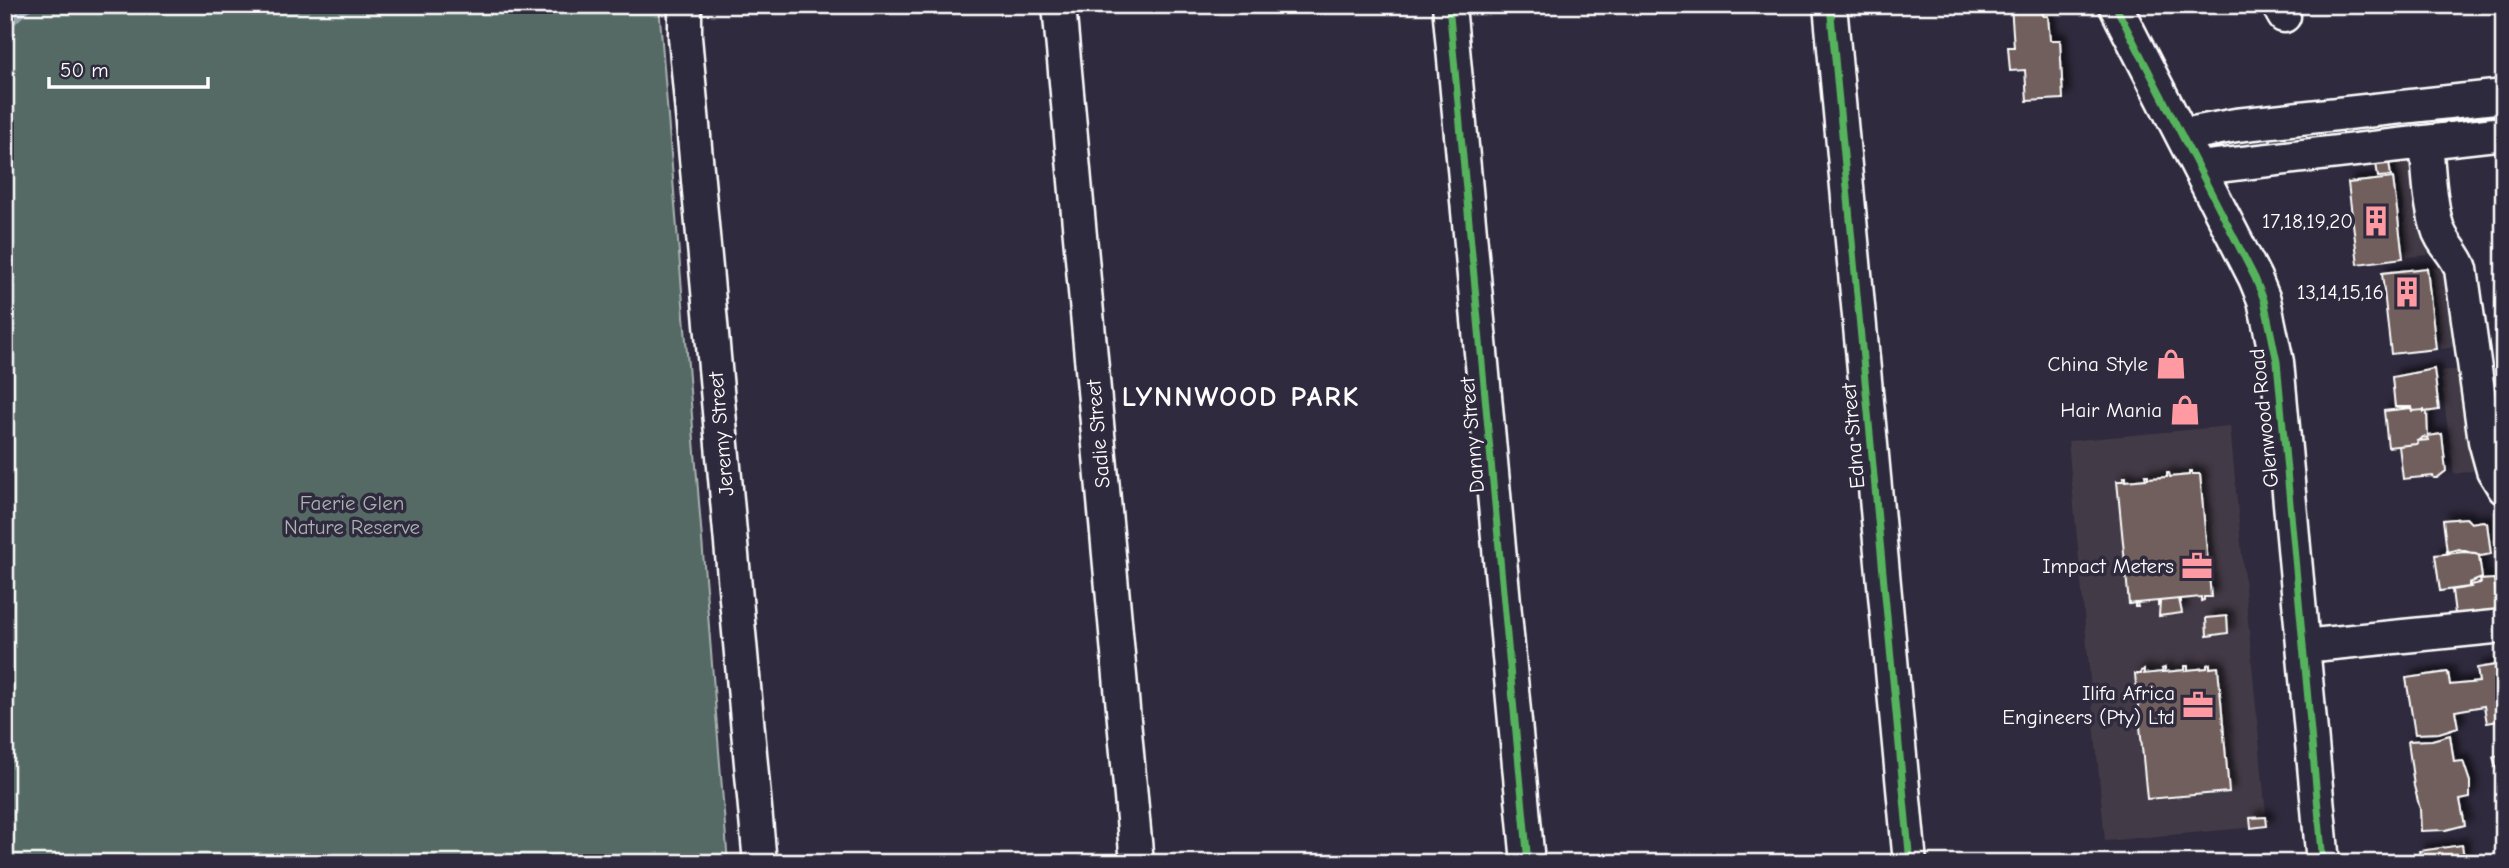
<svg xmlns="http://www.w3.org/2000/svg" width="2509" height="868" font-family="'Comic Neue',sans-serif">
  <defs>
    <filter id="shadow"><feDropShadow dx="6" dy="-6" stdDeviation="3.5" flood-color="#0009"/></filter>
  </defs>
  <rect width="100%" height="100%" fill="#2f2a3d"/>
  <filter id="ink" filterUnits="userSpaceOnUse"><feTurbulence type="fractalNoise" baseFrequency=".0143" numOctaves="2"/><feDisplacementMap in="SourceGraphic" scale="14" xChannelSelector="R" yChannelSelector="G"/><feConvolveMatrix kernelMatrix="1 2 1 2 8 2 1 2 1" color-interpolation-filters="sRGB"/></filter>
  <g filter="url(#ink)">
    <path fill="#423a46" d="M 2417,158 L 2428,255 L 2407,257 L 2402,203 L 2395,161 Z
      M 2453,265 L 2462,346 L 2441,349 L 2432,268 Z
      M 2466,369 L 2478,470 L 2454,474 L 2440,371 Z
      M 2230,426 L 2267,826 L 2105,841 L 2068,441 Z
      M 2500,513 L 2504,513 L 2504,615 L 2494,550 L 2493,520 Z"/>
    <path fill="#556a65" stroke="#aab4b2" stroke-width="2" d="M 5,5 L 659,5 L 728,863 L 5,863 Z"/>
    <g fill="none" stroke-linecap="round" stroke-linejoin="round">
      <path stroke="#96a4af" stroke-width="6" d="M 5,29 L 31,5"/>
    </g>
    <path fill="#6f5f5c" stroke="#fff" stroke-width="2" filter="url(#shadow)" d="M 2011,5 L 2043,5 L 2043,16 L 2048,16 L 2050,40 L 2060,40 L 2063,99 L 2027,101 L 2025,70 L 2010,71 L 2008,47 L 2014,47 Z
      M 2389,162 L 2391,176 L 2378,177 L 2376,163 Z
      M 2393,178 L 2403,258 L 2358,264 L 2348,183 Z
      M 2427,268 L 2436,349 L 2391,354 L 2382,273 Z
      M 2434,369 L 2439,410 L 2424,412 L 2424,410 L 2412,411 L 2411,407 L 2395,407 L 2392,377 Z
      M 2411,408 L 2412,411 L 2424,410 L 2424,412 L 2427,412 L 2428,438 L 2423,437 L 2416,444 L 2388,447 L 2384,411 Z
      M 2442,434 L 2446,471 L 2437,478 L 2434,478 L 2433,476 L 2403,479 L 2399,446 L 2418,444 L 2417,441 L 2429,440 L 2428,436 Z
      M 2189,471 L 2192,471 L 2192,474 L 2200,474 L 2211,597 L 2204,597 L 2204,600 L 2201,601 L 2201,597 L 2181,599 L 2181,603 L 2179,599 L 2160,601 L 2160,604 L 2158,605 L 2158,601 L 2137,603 L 2138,607 L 2135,607 L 2135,603 L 2129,604 L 2117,481 L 2124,481 L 2123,477 L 2126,477 L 2126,481 L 2146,479 L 2145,475 L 2148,475 L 2148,478 L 2167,477 L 2167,473 L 2169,473 L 2170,477 L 2189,475 Z
      M 2466,518 L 2471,523 L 2483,521 L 2487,523 L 2491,554 L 2481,556 L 2459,549 L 2447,552 L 2443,520 Z
      M 2464,552 L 2476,553 L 2479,556 L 2482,578 L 2469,583 L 2469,587 L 2440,591 L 2435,555 Z
      M 2494,579 L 2499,620 L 2456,622 L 2452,590 L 2471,587 L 2470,585 L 2481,583 L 2480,580 Z
      M 2179,599 L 2182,613 L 2159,616 L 2160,601 Z
      M 2227,616 L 2228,633 L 2207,636 L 2206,618 Z
      M 2210,664 L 2210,668 L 2218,667 L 2229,792 L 2147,799 L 2135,674 L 2141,674 L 2141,671 L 2144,670 L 2144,674 L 2163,672 L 2162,669 L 2165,668 L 2165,672 L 2185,670 L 2185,666 L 2188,666 L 2188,670 L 2207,668 L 2207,665 Z
      M 2502,664 L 2504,664 L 2504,720 L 2487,723 L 2484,706 L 2455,711 L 2458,727 L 2439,733 L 2415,734 L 2406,678 L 2448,672 L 2450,685 L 2479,682 L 2477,668 Z
      M 2498,727 L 2504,727 L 2504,793 L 2499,794 L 2499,776 L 2493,757 L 2502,755 Z
      M 2450,735 L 2454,762 L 2463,761 L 2470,782 L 2470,798 L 2460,800 L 2465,825 L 2446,830 L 2421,831 L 2420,809 L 2414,786 L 2408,741 L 2432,740 Z
      M 2266,817 L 2267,826 L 2251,828 L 2250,818 Z
      M 2462,845 L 2465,863 L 2421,863 L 2419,851 Z"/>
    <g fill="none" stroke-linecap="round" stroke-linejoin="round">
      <g stroke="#fff" stroke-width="37">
        <path id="minor" d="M 685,5 L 685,37 L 760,863
          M 1059,5 L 1137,863
          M 1449,5 L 1528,863
          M 1830,5 L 1910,863
          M 2115,5 L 2255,278 L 2264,300 L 2277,362 L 2323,863
          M 2278,5 L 2284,16
          M 2183,135 L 2236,125 L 2504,96
          M 2426,143 C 2429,169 2429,200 2437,226 C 2441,243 2456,253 2461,269 L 2485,441 L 2493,470 L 2504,488
          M 2199,168 L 2504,133
          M 2303,646 L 2504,626"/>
      </g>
      <use href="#minor" stroke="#2f2a3d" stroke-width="32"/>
      <g stroke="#2f2a3d" stroke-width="11">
        <path id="cycleway" d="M 1449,5 L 1528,863
          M 1830,5 L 1910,863
          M 2115,5 L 2255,278 L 2264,300 L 2277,362 L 2323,863"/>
      </g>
      <use href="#cycleway" stroke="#56b35d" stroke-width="7"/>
    </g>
  </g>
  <defs>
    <g id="building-bare" transform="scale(2.415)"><path d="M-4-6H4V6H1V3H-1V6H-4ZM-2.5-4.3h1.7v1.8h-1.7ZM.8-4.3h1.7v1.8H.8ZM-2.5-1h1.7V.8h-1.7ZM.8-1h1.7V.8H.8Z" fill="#ff9aa2" stroke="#2f2a3d" stroke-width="2.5" paint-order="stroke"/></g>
    <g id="shop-bare" transform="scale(2.415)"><path d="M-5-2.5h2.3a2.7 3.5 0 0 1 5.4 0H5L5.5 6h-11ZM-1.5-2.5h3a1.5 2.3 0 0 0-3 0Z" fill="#ff9aa2" stroke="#2f2a3d" stroke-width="2.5" paint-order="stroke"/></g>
    <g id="office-bare" transform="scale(2.415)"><path d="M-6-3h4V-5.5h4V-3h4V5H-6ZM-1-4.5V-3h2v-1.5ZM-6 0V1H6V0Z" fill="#ff9aa2" stroke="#2f2a3d" stroke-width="2.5" paint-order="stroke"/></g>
  </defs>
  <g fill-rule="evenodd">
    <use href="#building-bare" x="2376" y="221"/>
    <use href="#building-bare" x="2407" y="292"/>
    <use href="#shop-bare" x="2171" y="364"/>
    <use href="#shop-bare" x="2185" y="410"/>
    <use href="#office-bare" x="2197" y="566"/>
    <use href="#office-bare" x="2198" y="705"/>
  </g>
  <g text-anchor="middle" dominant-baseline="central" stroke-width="7" stroke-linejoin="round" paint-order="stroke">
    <g font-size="21" fill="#fff" stroke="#2f2a3d" text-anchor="end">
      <text x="2353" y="221">17,18,19,20</text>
      <text x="2384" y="292">13,14,15,16</text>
      <text x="2148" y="364">China Style</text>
      <text x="2162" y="410">Hair Mania</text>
      <text x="2174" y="566">Impact Meters</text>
      <text x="2175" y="693">Ilifa Africa<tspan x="2175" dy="24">Engineers (Pty) Ltd</tspan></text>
    </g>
    <g font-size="21" fill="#fff" stroke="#2f2a3d">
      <text transform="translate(2264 418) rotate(-96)">Glenwood Road</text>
      <text transform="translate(721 434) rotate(-95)">Jeremy Street</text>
      <text transform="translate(1098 434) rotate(-95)">Sadie Street</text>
      <text transform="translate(1472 435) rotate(-95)">Danny Street</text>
      <text transform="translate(1853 436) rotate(-95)">Edna Street</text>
    </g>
    <g font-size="21" fill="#aab4b2" stroke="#2f2a3d">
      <text x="352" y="503">Faerie Glen<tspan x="352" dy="24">Nature Reserve</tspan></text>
    </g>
    <g font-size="28" font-weight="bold" letter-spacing="2" fill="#fff" stroke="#2f2a3d">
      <text x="1241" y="397">LYNNWOOD PARK</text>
    </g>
  </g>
  <rect width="2509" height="868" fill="none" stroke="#2f2a3d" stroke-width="28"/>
  <rect x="14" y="14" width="2481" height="840" fill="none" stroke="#fff" stroke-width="2.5" filter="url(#ink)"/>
  <path d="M49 77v10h159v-10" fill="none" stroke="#ffffff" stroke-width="3.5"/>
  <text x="60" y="77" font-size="21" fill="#ffffff" stroke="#2f2a3d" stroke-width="5" paint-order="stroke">50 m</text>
</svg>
